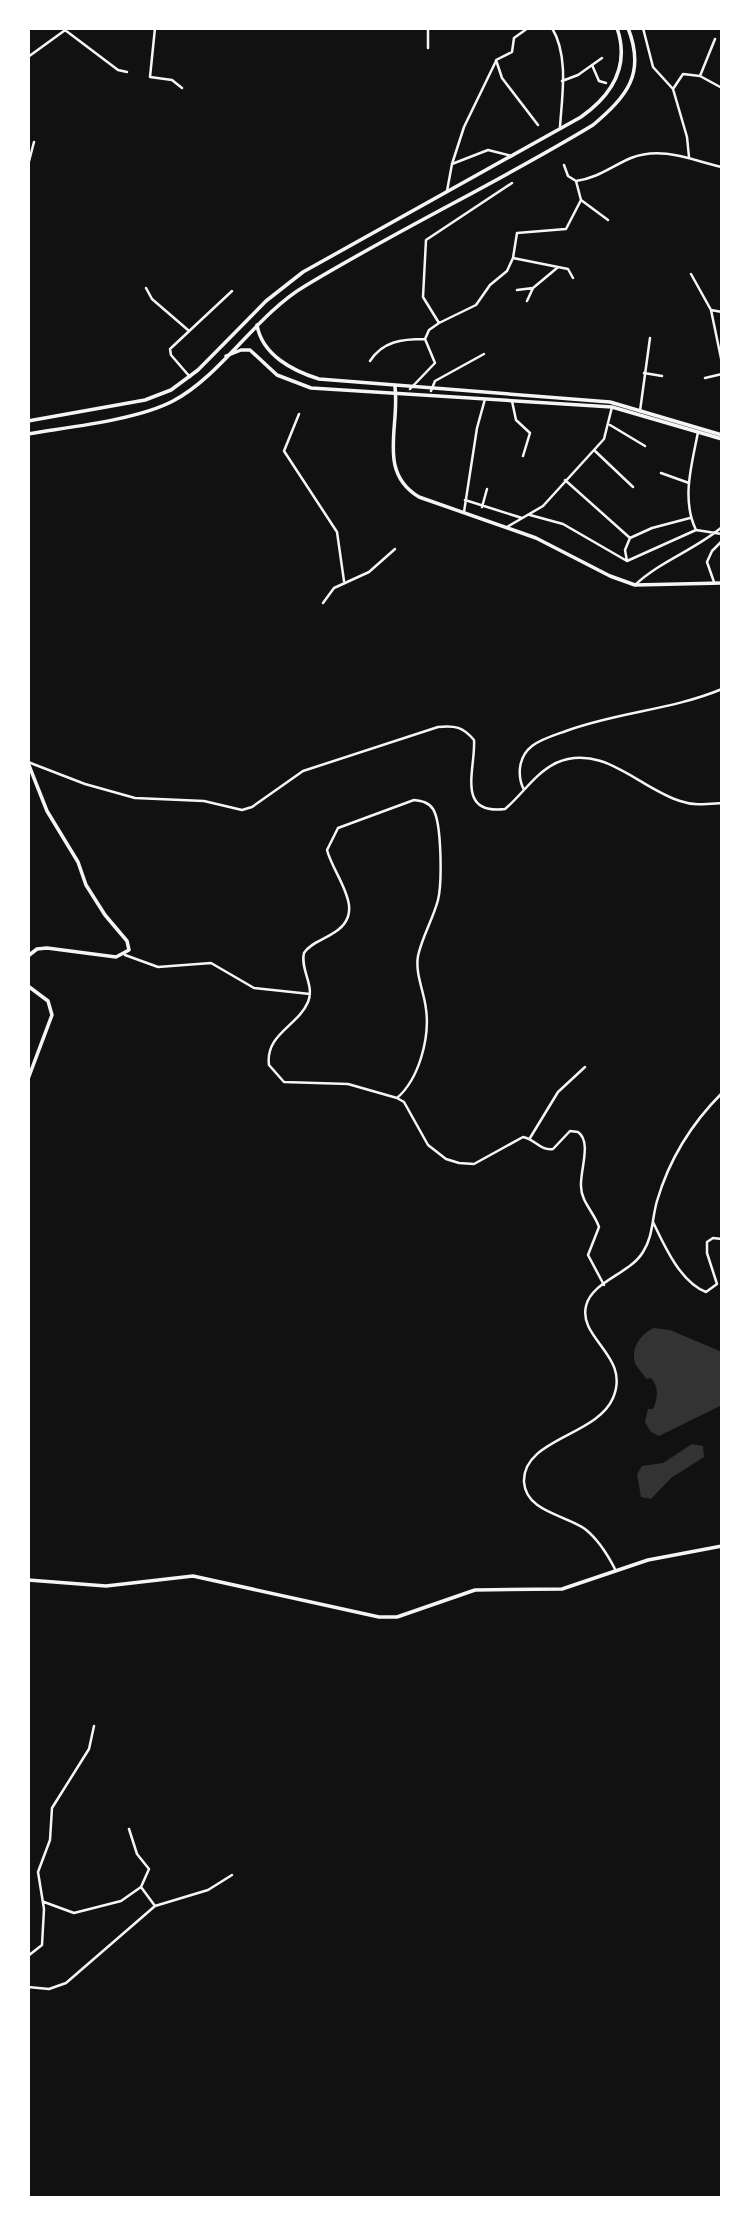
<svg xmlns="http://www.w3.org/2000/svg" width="750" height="2226" font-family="Mulish,sans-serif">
  <rect width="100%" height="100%" fill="#111"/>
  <path fill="#333" d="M 654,1328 L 670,1330 L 722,1352 L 722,1405 L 659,1436 L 651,1432 L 645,1422 L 648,1409 L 653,1409 C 658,1399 659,1386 651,1378 L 646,1379 C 643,1373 639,1370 636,1365 C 629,1350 641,1333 654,1328 Z
    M 692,1444 L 703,1446 L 704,1457 L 671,1478 L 651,1499 L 641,1497 L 637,1474 L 642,1466 L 663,1463 Z"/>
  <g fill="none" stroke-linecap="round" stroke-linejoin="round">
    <path stroke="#f5f5f5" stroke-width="2.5" d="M 155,28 L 150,77 L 172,80 L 182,88
      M 528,28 L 514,38 L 512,52 L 496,60 L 502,78 L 538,125
      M 552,28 C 569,56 562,96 560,127
      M 643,28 L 653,67 L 673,89 L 687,137 L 689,157
      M 65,30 L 118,70 L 127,72
      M 715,39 L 700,76 L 722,88
      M 428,48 L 428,28
      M 28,57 L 68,28
      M 592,65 L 599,81 L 606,83
      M 562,81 L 578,75 L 602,58
      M 673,89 L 683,74 L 700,76
      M 452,164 L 464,127 L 496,61
      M 28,165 L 34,142
      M 564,165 L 568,176 L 576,181 C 598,178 612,166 631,158 C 662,146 691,160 722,167
      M 576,181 L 581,200 L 608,220
      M 447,191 L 452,164 L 488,150 L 512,156
      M 513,258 L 568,269 L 573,278
      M 691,274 L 711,310 L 722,312
      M 146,288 L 152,299 L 188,330
      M 517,290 L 533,288
      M 527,301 L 533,288 L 557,268
      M 711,310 L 722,363
      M 439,323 L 476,305 L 490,285 L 507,271 L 513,258 L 517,233 L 566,229 L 581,200
      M 370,361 C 383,341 402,339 425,339
      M 644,373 L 662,376
      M 190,377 L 171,355 L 170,349 L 232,291
      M 705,378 L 722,374
      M 410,389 L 435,363 L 425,339 L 429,330 L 439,323 L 423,297 L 426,240 L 512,183
      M 431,391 L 435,381 L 484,354
      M 512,401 L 516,420 L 530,433 L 523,456
      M 640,411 L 650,338
      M 299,414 L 284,451 L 337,532 L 344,581
      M 610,425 L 645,446
      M 698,432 C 692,464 681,499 696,530 L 722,534
      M 594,450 L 633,487
      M 661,473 L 689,483
      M 565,480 L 630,538
      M 465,500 L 522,518
      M 482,507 L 487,489
      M 464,512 L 477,428 L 485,399
      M 530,515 L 563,524 L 627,561 L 696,530
      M 507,527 L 543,506 L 604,439 L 612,407
      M 627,561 L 625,550 L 630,538 L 652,528 L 690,518
      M 714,582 L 707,562 L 712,551 L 722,541
      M 635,585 C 660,561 695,550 722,527
      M 323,603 L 334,588 L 369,572 L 395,549
      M 28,762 L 85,784 L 135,798 L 204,801 L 242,810 L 252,807 L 303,771 L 438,727 C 455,725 463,727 474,740 C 476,768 455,815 505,809 C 522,795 535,773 556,763 C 602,742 639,788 680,801 C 694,806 707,804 722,803
      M 524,790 C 517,776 518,757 532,746 C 541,739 555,735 566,731 C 617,712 672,710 722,689
      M 125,955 L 158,967 L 211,963 L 254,988 L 310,994
      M 397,1098 C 419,1079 430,1038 426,1009 C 424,991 415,974 418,956 C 422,937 433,919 438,900 C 442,884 442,823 433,809 C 428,802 422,801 414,800 L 338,828 L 327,850 C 334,877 368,911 335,932 C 325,939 310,943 304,953 C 300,970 315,985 308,1002 C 298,1026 265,1034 269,1065 L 284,1082 L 348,1084 L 397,1098 L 404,1102 L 428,1145 L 446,1159 L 459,1163 L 474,1164 L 523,1137 C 535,1139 540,1151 553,1149 L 570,1131 L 578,1132 C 592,1142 580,1170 581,1186 C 581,1202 594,1212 599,1227 L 588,1255 L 604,1285
      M 530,1138 L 558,1092 L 585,1067
      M 653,1222 C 664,1245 680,1282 706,1292 L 717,1284 L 707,1253 L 707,1242 L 713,1238 L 722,1239
      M 616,1571 C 608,1555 599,1540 585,1529 C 566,1515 526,1512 524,1482 C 522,1439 597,1436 613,1398 C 631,1356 578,1339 586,1306 C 592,1281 630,1274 643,1252 C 653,1237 652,1218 657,1201 C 669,1160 692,1123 722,1093
      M 129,1829 L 137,1854 L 149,1869 L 141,1887 L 155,1906
      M 44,1902 L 74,1913 L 121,1901 L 141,1887
      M 28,1956 L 42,1945 L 44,1909 L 38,1872 L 50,1840 L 52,1808 L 89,1749 L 94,1726
      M 28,1987 L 49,1989 L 66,1983 L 155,1906 L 208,1890 L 232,1875"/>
    <path stroke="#f5f5f5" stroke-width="3.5" d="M 395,387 C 400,427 377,472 419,497 L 536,538 L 610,576 L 635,585 L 722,583
      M 28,763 L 47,811 L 78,862 L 86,885 L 105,915 L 127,941 L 129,950 L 116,957 L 47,948 L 37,949 L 28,956
      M 28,986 L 48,1001 L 52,1015 L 28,1079"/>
    <path stroke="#f5f5f5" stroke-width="3.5" d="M 257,325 C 262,355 293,371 319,379 L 610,402 L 722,435
      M 226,356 L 241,350 L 250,350 L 277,375 L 311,388 L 612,407 L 722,439
      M 28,421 L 145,400 L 171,390 L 198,370 L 266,301 L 303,272 L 581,117 C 612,95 630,66 617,28
      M 28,434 C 69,427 137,420 173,401 C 221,376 256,315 305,286 C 399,229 499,182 593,125 C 627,96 646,74 628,28
      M 28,1580 L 106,1586 L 193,1576 L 379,1617 L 397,1617 L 475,1590 L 562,1589 L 648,1560 L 722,1546"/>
  </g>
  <rect width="750" height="2226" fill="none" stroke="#ffffff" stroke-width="60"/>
</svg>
